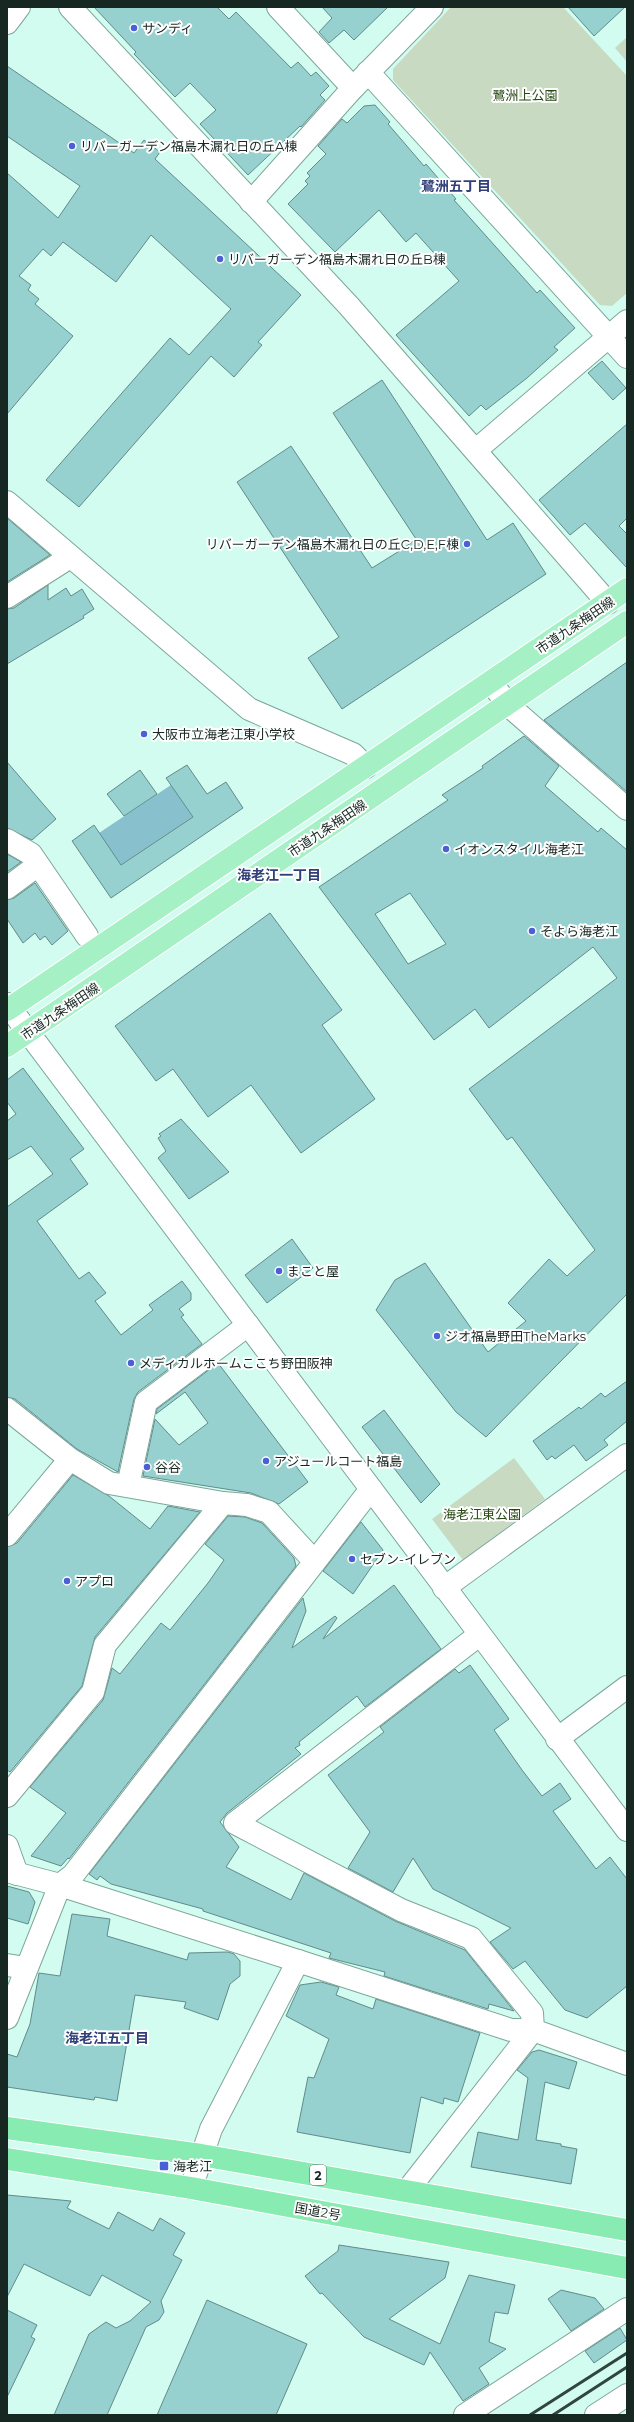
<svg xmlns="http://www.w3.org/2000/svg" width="634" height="2422" font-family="Montserrat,'Noto Sans JP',sans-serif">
  <rect width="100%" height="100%" fill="#d1fcef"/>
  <path fill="#c9dac2" d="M 451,7 L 563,7 L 627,76 L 627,293 L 612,306 L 600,305 L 393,80 L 393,69 Z
    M 627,37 L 627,62 L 615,48 Z
    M 514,1458 L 545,1499 L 463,1560 L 432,1519 Z"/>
  <path fill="#89c0cd" d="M 171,785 L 193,817 L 121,865 L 99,833 Z"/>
  <path fill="#96d0cf" stroke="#618c8b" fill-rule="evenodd" d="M 94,7 L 217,7 L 229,19 L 236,12 L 291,68 L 298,62 L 311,76 L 316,72 L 329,86 L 320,95 L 325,100 L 301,127 L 300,126 L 248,175 L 200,124 L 216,110 L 190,83 L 175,97 L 134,54 L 136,52 Z
    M 322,7 L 388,7 L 354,40 L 344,30 L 329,43 L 319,32 L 332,18 Z
    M 568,7 L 625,7 L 594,36 Z
    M 7,66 L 134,153 L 144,140 L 160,152 L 155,159 L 301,295 L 258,342 L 262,345 L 234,377 L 211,356 L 79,507 L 46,480 L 170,338 L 189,355 L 231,309 L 151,235 L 116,282 L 63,242 L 51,256 L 43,249 L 19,276 L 31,285 L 28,290 L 39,299 L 35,304 L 73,336 L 7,414 L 7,173 L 58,218 L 80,186 L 7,136 Z
    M 375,105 L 390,122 L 388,124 L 424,166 L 426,164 L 456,199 L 454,200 L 537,293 L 540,290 L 575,328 L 554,347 L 558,350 L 527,378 L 486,410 L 481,405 L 469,416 L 396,335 L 459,281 L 416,233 L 406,242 L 379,210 L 335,252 L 288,204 L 308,184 L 305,181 L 310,176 L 307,173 L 326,154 L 318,146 L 342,119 L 347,123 L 364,106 Z
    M 602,361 L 626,388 L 613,400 L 588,373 Z
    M 382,380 L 487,540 L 513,523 L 546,574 L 342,709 L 308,658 L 339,637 L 237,482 L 291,446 L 372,568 L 401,550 L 416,539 L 333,413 Z
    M 627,424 L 627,518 L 619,526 L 627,534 L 627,568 L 585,523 L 570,535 L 539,500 Z
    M 7,518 L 50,555 L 7,582 Z
    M 48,585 L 48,600 L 66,588 L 71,596 L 82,589 L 94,609 L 83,616 L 84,618 L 7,664 L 7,609 L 14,608 Z
    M 627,662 L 627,792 L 544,720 Z
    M 524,736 L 559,766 L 545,786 L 598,832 L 601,828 L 627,850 L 627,1294 L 486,1437 L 456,1412 L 376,1310 L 395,1280 L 425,1263 L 488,1352 L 526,1321 L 508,1303 L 549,1259 L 567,1276 L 595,1250 L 512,1137 L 507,1140 L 469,1089 L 617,978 L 593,947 L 489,1028 L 475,1009 L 434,1040 L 319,887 L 448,800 L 442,795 L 483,768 L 482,766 ZM 410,893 L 446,944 L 408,964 L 375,914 Z
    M 7,762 L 56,819 L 32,840 L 7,828 Z
    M 187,765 L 207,794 L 226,782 L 243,808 L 111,898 L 72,841 L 94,825 L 121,865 L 193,817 L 166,778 Z
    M 140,770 L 157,794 L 124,816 L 107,794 Z
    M 7,854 L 21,862 L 7,872 Z
    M 35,883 L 68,931 L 52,945 L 45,936 L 40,940 L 35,933 L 23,943 L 7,919 L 7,900 L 14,898 Z
    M 270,913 L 342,1010 L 322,1025 L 375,1099 L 301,1153 L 251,1085 L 208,1117 L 173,1069 L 156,1081 L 115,1026 Z
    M 23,1068 L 84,1149 L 70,1159 L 88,1184 L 37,1221 L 79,1279 L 89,1272 L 106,1293 L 95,1301 L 121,1335 L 153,1310 L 149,1305 L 182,1281 L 191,1293 L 191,1300 L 179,1309 L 184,1315 L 181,1317 L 202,1344 L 138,1392 L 134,1399 L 118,1472 L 77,1449 L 15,1399 L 7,1397 L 7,1207 L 53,1174 L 31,1146 L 7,1160 L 7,1121 L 16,1114 L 7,1102 L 7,1080 Z
    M 181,1119 L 229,1172 L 189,1199 L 158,1158 L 166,1151 L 158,1138 L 161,1136 L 159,1134 Z
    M 292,1239 L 313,1268 L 267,1303 L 245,1275 Z
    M 218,1363 L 308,1482 L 279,1504 L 251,1493 L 143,1476 L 155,1419 L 179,1445 L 208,1423 L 185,1392 L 156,1414 L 157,1409 Z
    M 627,1381 L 627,1421 L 604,1440 L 608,1445 L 586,1461 L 574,1445 L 555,1459 L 552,1456 L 547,1460 L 533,1441 L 579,1407 L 581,1409 L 601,1393 L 605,1397 Z
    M 384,1410 L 440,1484 L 421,1503 L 362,1427 Z
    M 73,1475 L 109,1496 L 150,1529 L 168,1506 L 200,1512 L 95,1637 L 82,1686 L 10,1772 L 7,1770 L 7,1547 L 17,1543 Z
    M 228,1516 L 245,1517 L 262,1523 L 294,1558 L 296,1566 L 69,1859 L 68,1858 L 61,1866 L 31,1856 L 66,1813 L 30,1787 L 103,1700 L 112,1668 L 120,1674 L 161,1623 L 170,1630 L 208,1583 L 224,1560 L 205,1544 Z
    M 361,1522 L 383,1550 L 353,1594 L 323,1571 Z
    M 394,1585 L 441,1649 L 365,1707 L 357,1696 L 299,1742 L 300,1745 L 295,1748 L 301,1754 L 227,1813 L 220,1822 L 239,1847 L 226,1867 L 291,1900 L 304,1873 L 395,1921 L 465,1950 L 514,2011 L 489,2004 L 488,2009 L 384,1976 L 385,1972 L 329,1958 L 331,1953 L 203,1911 L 203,1909 L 111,1884 L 100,1876 L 97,1880 L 89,1874 L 303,1598 L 306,1611 L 292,1648 L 335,1616 L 337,1618 L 323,1639 Z
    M 470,1665 L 509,1719 L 494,1730 L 522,1770 L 542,1796 L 560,1783 L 571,1799 L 553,1811 L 596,1869 L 610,1857 L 627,1879 L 627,1986 L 587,2018 L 565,2010 L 525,1961 L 513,1969 L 490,1942 L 511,1928 L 433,1889 L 413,1858 L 393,1892 L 348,1868 L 370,1832 L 328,1775 L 384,1732 L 380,1727 L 455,1669 L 459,1673 Z
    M 7,1886 L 29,1892 L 35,1902 L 28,1924 L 7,1918 Z
    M 72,1914 L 110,1919 L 107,1936 L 187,1960 L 189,1953 L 228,1952 L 234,1954 L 240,1961 L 240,1976 L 230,1984 L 218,2020 L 184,2008 L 186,2002 L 135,1995 L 117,2101 L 95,2097 L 94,2100 L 7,2087 L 7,2054 L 17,2057 L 30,2024 L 39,1973 L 60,1976 Z
    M 321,1982 L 339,1987 L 336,1995 L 373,2009 L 376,1999 L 480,2033 L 458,2102 L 444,2098 L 443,2104 L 421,2097 L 410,2153 L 297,2132 L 308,2077 L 314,2078 L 329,2039 L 286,2016 L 300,1985 Z
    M 539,2050 L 577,2062 L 569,2089 L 545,2082 L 536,2140 L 561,2144 L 561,2146 L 577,2149 L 571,2184 L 471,2167 L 478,2132 L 518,2140 L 528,2078 L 517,2070 L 532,2052 Z
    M 7,2195 L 71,2201 L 67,2208 L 109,2229 L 118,2212 L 153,2231 L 160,2218 L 185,2233 L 173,2255 L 182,2260 L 161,2301 L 164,2312 L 159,2320 L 146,2327 L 107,2415 L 54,2415 L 89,2334 L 106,2322 L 116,2328 L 130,2321 L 151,2302 L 102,2275 L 90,2296 L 24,2264 L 7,2297 Z
    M 339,2245 L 449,2262 L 445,2278 L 389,2319 L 440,2344 L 469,2275 L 515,2285 L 508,2314 L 495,2312 L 489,2342 L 506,2349 L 479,2368 L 489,2384 L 463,2401 L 430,2352 L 424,2365 L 364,2337 L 322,2293 L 320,2294 L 305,2276 L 338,2251 Z
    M 561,2290 L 595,2298 L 604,2309 L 571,2331 L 548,2299 Z
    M 207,2300 L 307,2344 L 276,2415 L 157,2415 Z
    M 7,2310 L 37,2325 L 31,2337 L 35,2339 L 7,2397 Z
    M 620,2328 L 627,2340 L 594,2363 L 585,2351 Z"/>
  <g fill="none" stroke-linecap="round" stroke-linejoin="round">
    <g stroke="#7ea69a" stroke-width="24">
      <path id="minor" d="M 70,7 L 349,306 L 608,603
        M 278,7 L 353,88
        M 7,23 L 19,7
        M 368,72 L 627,357
        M 476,450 L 627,321
        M 7,502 L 249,709 L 353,754 L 366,767
        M 7,597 L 70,557
        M 491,682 L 508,705 L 627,809
        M 7,840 L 31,854 L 87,936
        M 7,888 L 38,865
        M 7,1409 L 70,1459 L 109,1483 L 223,1503 L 247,1505 L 269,1512 L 314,1561
        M 128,1486 L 146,1402 L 248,1325
        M 7,1535 L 70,1459
        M 444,1588 L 627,1455
        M 557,1739 L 627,1687
        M 7,1796 L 93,1692 L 105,1645 L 223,1503
        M 7,1846 L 17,1874
        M 7,1965 L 26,1968
        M 7,2018 L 60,1885 L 73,1875 L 371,1489
        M 191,2188 L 211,2129 L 298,1961 L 511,2030 L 533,2030 L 627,2064
        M 407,2191 L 533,2030 L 532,2013 L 471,1938 L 401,1910 L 235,1823 L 479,1635
        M 465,2415 L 627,2309
        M 596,2415 L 627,2395"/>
    </g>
    <g stroke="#7ea69a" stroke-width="24">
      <path id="tertiary" d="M 251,202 L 353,88 L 432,7
        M 7,1004 L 627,1830
        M 7,1871 L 60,1885 L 298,1961"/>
    </g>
    <g stroke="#fff" stroke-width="24">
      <path id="primary" d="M 7,1010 L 627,589
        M 7,1046 L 627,622"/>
    </g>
    <g stroke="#fff" stroke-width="24">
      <path id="trunk" d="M 7,2128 L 201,2155 L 627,2230
        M 7,2159 L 191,2188 L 627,2268"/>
    </g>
    <use href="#minor" stroke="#fff" stroke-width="22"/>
    <use href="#tertiary" stroke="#fff" stroke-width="22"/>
    <use href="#primary" stroke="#a6f0c5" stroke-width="22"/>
    <use href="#trunk" stroke="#88ebb2" stroke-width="22"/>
    <path stroke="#31453f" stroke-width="3" d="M 530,2415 L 627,2353
      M 553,2415 L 627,2367"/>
  </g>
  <g fill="#4a61d5" stroke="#fefefe" stroke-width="1.5">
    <circle cx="134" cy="28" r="4"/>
    <circle cx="72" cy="146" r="4"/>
    <circle cx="220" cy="259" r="4"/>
    <circle cx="467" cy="544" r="4"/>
    <circle cx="144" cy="734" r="4"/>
    <circle cx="446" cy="849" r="4"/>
    <circle cx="532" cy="931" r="4"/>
    <circle cx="279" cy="1271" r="4"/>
    <circle cx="437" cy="1336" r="4"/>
    <circle cx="131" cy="1363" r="4"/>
    <circle cx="266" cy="1461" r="4"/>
    <circle cx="147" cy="1467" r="4"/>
    <circle cx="352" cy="1559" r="4"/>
    <circle cx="67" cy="1581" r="4"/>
    <rect x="159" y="2161" width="10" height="10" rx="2"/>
  </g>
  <g text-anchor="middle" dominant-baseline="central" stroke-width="4" stroke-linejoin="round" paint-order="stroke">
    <rect fill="#fefefe" stroke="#5c6864" stroke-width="1" x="310" y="2165" width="16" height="20" rx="3"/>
    <g font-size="12" font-weight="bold" fill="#172722">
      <text x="318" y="2175">2</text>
    </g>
    <g font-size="13" fill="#172722" stroke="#fefefe" text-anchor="start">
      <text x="142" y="28">サンディ</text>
      <text x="80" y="146">リバーガーデン福島木漏れ日の丘A棟</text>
      <text x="228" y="259">リバーガーデン福島木漏れ日の丘B棟</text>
      <text x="459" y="544" text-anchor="end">リバーガーデン福島木漏れ日の丘C,D,E,F棟</text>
      <text x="152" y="734">大阪市立海老江東小学校</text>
      <text x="454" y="849">イオンスタイル海老江</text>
      <text x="540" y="931">そよら海老江</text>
      <text x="287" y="1271">まこと屋</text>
      <text x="445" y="1336">ジオ福島野田TheMarks</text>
      <text x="139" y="1363">メディカルホームここち野田阪神</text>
      <text x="274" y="1461">アジュールコート福島</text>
      <text x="155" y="1467">谷谷</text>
      <text x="360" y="1559">セブン-イレブン</text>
      <text x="75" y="1581">アプロ</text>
      <text x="173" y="2166">海老江</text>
    </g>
    <g font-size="13" fill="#264813" stroke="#fefefe">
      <text x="525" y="95">鷺洲上公園</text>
      <text x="482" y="1514">海老江東公園</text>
    </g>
    <g font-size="13" fill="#172722" stroke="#fefefe">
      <text transform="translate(575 625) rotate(-34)">市道九条梅田線</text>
      <text transform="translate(327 828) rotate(-34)">市道九条梅田線</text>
      <text transform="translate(60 1011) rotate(-34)">市道九条梅田線</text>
      <text transform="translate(318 2211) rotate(10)">国道2号</text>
    </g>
    <g font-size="14" font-weight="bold" fill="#313f79" stroke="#fefefe">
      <text x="456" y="186">鷺洲五丁目</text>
      <text x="279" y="875">海老江一丁目</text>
      <text x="107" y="2038">海老江五丁目</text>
    </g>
  </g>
  <rect width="634" height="2422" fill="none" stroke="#172722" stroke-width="16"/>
</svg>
